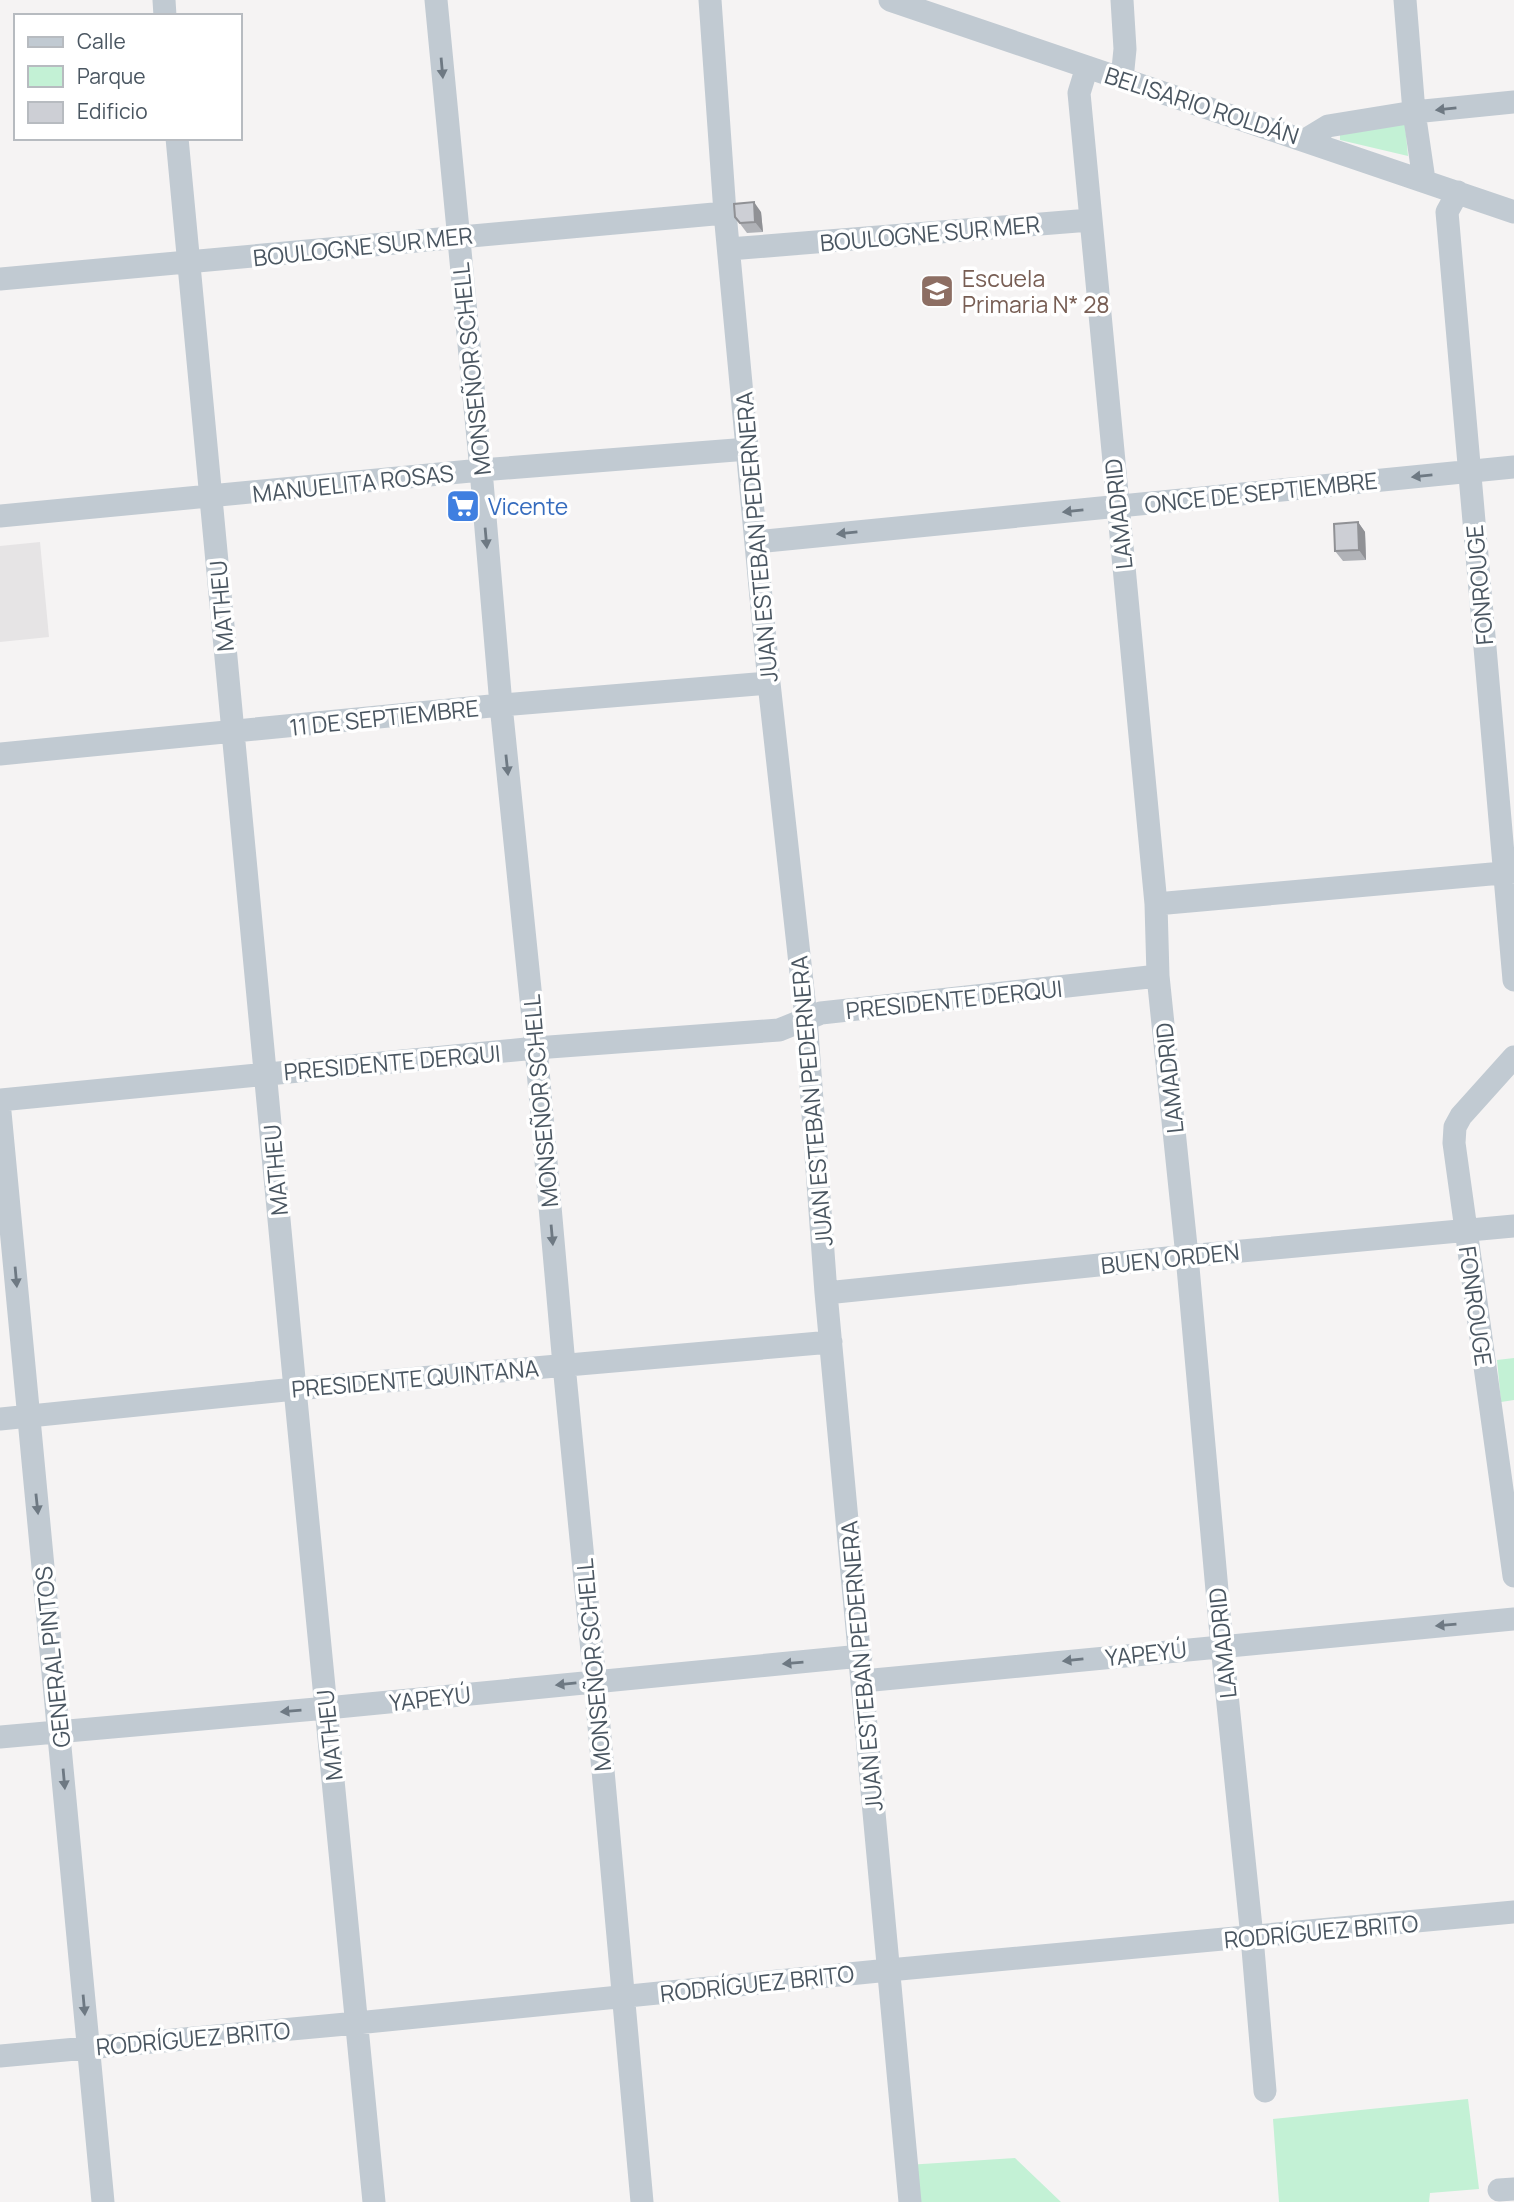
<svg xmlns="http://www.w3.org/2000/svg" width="1514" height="2202" font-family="Manrope,sans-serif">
  <rect width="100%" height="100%" fill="#f5f3f3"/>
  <path fill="#e6e4e5" d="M 40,542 L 49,637 L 0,642 L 0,546 Z"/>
  <path fill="#c3f1d5" d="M 1405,124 L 1408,156 L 1340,140 L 1340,135 Z
    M 1514,1358 L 1514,1400 L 1501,1402 L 1497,1360 Z
    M 1468,2099 L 1479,2189 L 1430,2193 L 1429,2202 L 1279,2202 L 1273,2119 Z
    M 1015,2158 L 1061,2202 L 910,2202 L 907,2165 Z"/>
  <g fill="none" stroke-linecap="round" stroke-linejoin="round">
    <path stroke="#c1cad2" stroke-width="23" d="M 164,0 L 165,16
      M 436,0 L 481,470 L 501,705 L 536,1048 L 564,1365 L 595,1682 L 642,2202
      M 710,0 L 725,213 L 769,683 L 806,1018 L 826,1293 L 910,2202
      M 890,0 L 1514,212
      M 1122,0 L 1125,49 L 1122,79
      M 1405,0 L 1414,112 L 1424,180
      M 1087,67 L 1079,93 L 1156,904 L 1158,976 L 1187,1256 L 1222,1646 L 1252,1937 L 1265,2091
      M 177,138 L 295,1389 L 374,2202
      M 1305,140 L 1328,126 L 1414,112 L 1514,102
      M 1458,192 L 1447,212 L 1514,980
      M 729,249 L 1090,220
      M 0,279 L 725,213
      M 0,516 L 481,470 L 748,449
      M 756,542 L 1514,467
      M 0,754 L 501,705 L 769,683
      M 1156,904 L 1514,872
      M 1514,1057 L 1461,1116 L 1455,1127 L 1454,1143 L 1514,1576
      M 0,1100 L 536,1048 L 779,1030 L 821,1013 L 1158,976
      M 0,1112 L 103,2202
      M 826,1293 L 1187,1256 L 1514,1226
      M 0,1419 L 295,1389 L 831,1342
      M 863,1681 L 1514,1619
      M 0,1737 L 327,1708 L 861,1656
      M 0,2056 L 357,2023 L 889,1970 L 1514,1912
      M 1499,2190 L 1514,2189"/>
  </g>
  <path fill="#b0b2b7" d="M 761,212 L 763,232 L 747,233 L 735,217 Z
    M 1358,522 L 1365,532 L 1366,560 L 1343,561 L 1335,551 Z"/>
  <path fill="#909195" d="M 754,202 L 761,212 L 763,232 L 755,222 Z
    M 1358,522 L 1365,532 L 1366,560 L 1359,550 Z"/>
  <path fill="#cdcfd5" stroke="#909195" stroke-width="2" d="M 754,202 L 755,222 L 740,223 L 735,217 L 734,204 Z
    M 1358,522 L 1359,550 L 1335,551 L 1334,524 Z"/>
  <defs><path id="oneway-solid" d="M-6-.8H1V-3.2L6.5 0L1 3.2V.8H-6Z" transform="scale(1.75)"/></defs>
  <g fill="#6e7983">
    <use href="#oneway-solid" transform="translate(442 68) rotate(85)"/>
    <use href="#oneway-solid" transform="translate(1446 109) rotate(174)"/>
    <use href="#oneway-solid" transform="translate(1422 476) rotate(174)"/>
    <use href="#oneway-solid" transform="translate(1073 511) rotate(174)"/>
    <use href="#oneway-solid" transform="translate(847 533) rotate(174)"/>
    <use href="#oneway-solid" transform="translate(486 538) rotate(85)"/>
    <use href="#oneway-solid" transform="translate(507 765) rotate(84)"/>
    <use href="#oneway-solid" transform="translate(552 1235) rotate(85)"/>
    <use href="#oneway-solid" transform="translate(16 1277) rotate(85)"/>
    <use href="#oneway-solid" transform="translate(37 1504) rotate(84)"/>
    <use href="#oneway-solid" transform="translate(1446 1625) rotate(175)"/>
    <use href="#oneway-solid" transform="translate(1073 1660) rotate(174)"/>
    <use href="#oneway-solid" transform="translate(793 1663) rotate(175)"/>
    <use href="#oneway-solid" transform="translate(566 1684) rotate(174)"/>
    <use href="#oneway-solid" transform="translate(291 1711) rotate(175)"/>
    <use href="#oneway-solid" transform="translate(64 1779) rotate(85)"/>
    <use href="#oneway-solid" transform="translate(84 2005) rotate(85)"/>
  </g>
  <defs>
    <g id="school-square" transform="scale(1.75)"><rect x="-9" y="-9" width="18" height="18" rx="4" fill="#8d6e63" stroke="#fff"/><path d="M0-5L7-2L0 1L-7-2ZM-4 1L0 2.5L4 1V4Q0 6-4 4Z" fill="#fff"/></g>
    <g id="supermarket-square" transform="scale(1.75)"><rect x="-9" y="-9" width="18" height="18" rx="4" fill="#3f7fe0" stroke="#fff"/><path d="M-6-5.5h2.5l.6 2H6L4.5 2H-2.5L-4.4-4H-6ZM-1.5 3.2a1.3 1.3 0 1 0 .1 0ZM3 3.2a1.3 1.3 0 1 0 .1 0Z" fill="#fff"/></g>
  </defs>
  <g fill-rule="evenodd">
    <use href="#school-square" x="937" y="291"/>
    <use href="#supermarket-square" x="463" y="506"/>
  </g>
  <g text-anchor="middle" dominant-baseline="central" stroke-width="7" stroke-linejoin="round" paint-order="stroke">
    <g font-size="23" fill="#4a5661" stroke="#fff">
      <text transform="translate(1202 105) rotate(18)">BELISARIO ROLDÁN</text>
      <text transform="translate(930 233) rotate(-5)">BOULOGNE SUR MER</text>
      <text transform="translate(363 246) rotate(-6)">BOULOGNE SUR MER</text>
      <text transform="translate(471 369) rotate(-96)">MONSEÑOR SCHELL</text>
      <text transform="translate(353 483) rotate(-6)">MANUELITA ROSAS</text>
      <text transform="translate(1261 492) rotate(-6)">ONCE DE SEPTIEMBRE</text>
      <text transform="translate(1118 514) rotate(-96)">LAMADRID</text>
      <text transform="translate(756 537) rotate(-95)">JUAN ESTEBAN PEDERNERA</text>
      <text transform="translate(1479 585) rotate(-95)">FONROUGE</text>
      <text transform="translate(221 606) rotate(-95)">MATHEU</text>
      <text transform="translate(384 717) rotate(-6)">11 DE SEPTIEMBRE</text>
      <text transform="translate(954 999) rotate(-6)">PRESIDENTE DERQUI</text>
      <text transform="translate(392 1062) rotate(-5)">PRESIDENTE DERQUI</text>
      <text transform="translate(1169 1078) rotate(-96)">LAMADRID</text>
      <text transform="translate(540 1101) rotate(-95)">MONSEÑOR SCHELL</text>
      <text transform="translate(811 1101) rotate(-95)">JUAN ESTEBAN PEDERNERA</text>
      <text transform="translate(275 1170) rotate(-95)">MATHEU</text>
      <text transform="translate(1170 1258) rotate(-6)">BUEN ORDEN</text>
      <text transform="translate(1476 1306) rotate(82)">FONROUGE</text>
      <text transform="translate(415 1378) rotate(-5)">PRESIDENTE QUINTANA</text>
      <text transform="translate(1222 1643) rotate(-96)">LAMADRID</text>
      <text transform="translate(1146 1653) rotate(-6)">YAPEYÚ</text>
      <text transform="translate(52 1657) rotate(-96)">GENERAL PINTOS</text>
      <text transform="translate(593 1665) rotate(-95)">MONSEÑOR SCHELL</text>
      <text transform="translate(861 1666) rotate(-95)">JUAN ESTEBAN PEDERNERA</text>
      <text transform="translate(430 1698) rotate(-6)">YAPEYÚ</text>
      <text transform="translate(329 1735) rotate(-96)">MATHEU</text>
      <text transform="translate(1321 1931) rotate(-5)">RODRÍGUEZ BRITO</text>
      <text transform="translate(757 1983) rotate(-6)">RODRÍGUEZ BRITO</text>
      <text transform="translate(193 2038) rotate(-5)">RODRÍGUEZ BRITO</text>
    </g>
    <g font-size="23" fill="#785e54" stroke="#fff" text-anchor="start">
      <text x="962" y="278">Escuela<tspan x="962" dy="26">Primaria N* 28</tspan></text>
    </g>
    <g font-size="23" fill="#366cbe" stroke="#fff" text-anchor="start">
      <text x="488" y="506">Vicente</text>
    </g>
  </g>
  <rect x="14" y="14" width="228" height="126" fill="#ffffff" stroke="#b7bbc0" stroke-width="2"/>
  <rect x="28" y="37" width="35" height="10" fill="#c1cad2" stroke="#b7bbc0" stroke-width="2"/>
  <text x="77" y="49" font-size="21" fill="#4a5661">Calle</text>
  <rect x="28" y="66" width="35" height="21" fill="#c3f1d5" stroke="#b7bbc0" stroke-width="2"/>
  <text x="77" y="84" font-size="21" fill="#4a5661">Parque</text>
  <rect x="28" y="102" width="35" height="21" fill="#cdcfd5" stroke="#b7bbc0" stroke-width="2"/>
  <text x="77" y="119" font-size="21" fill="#4a5661">Edificio</text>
</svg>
